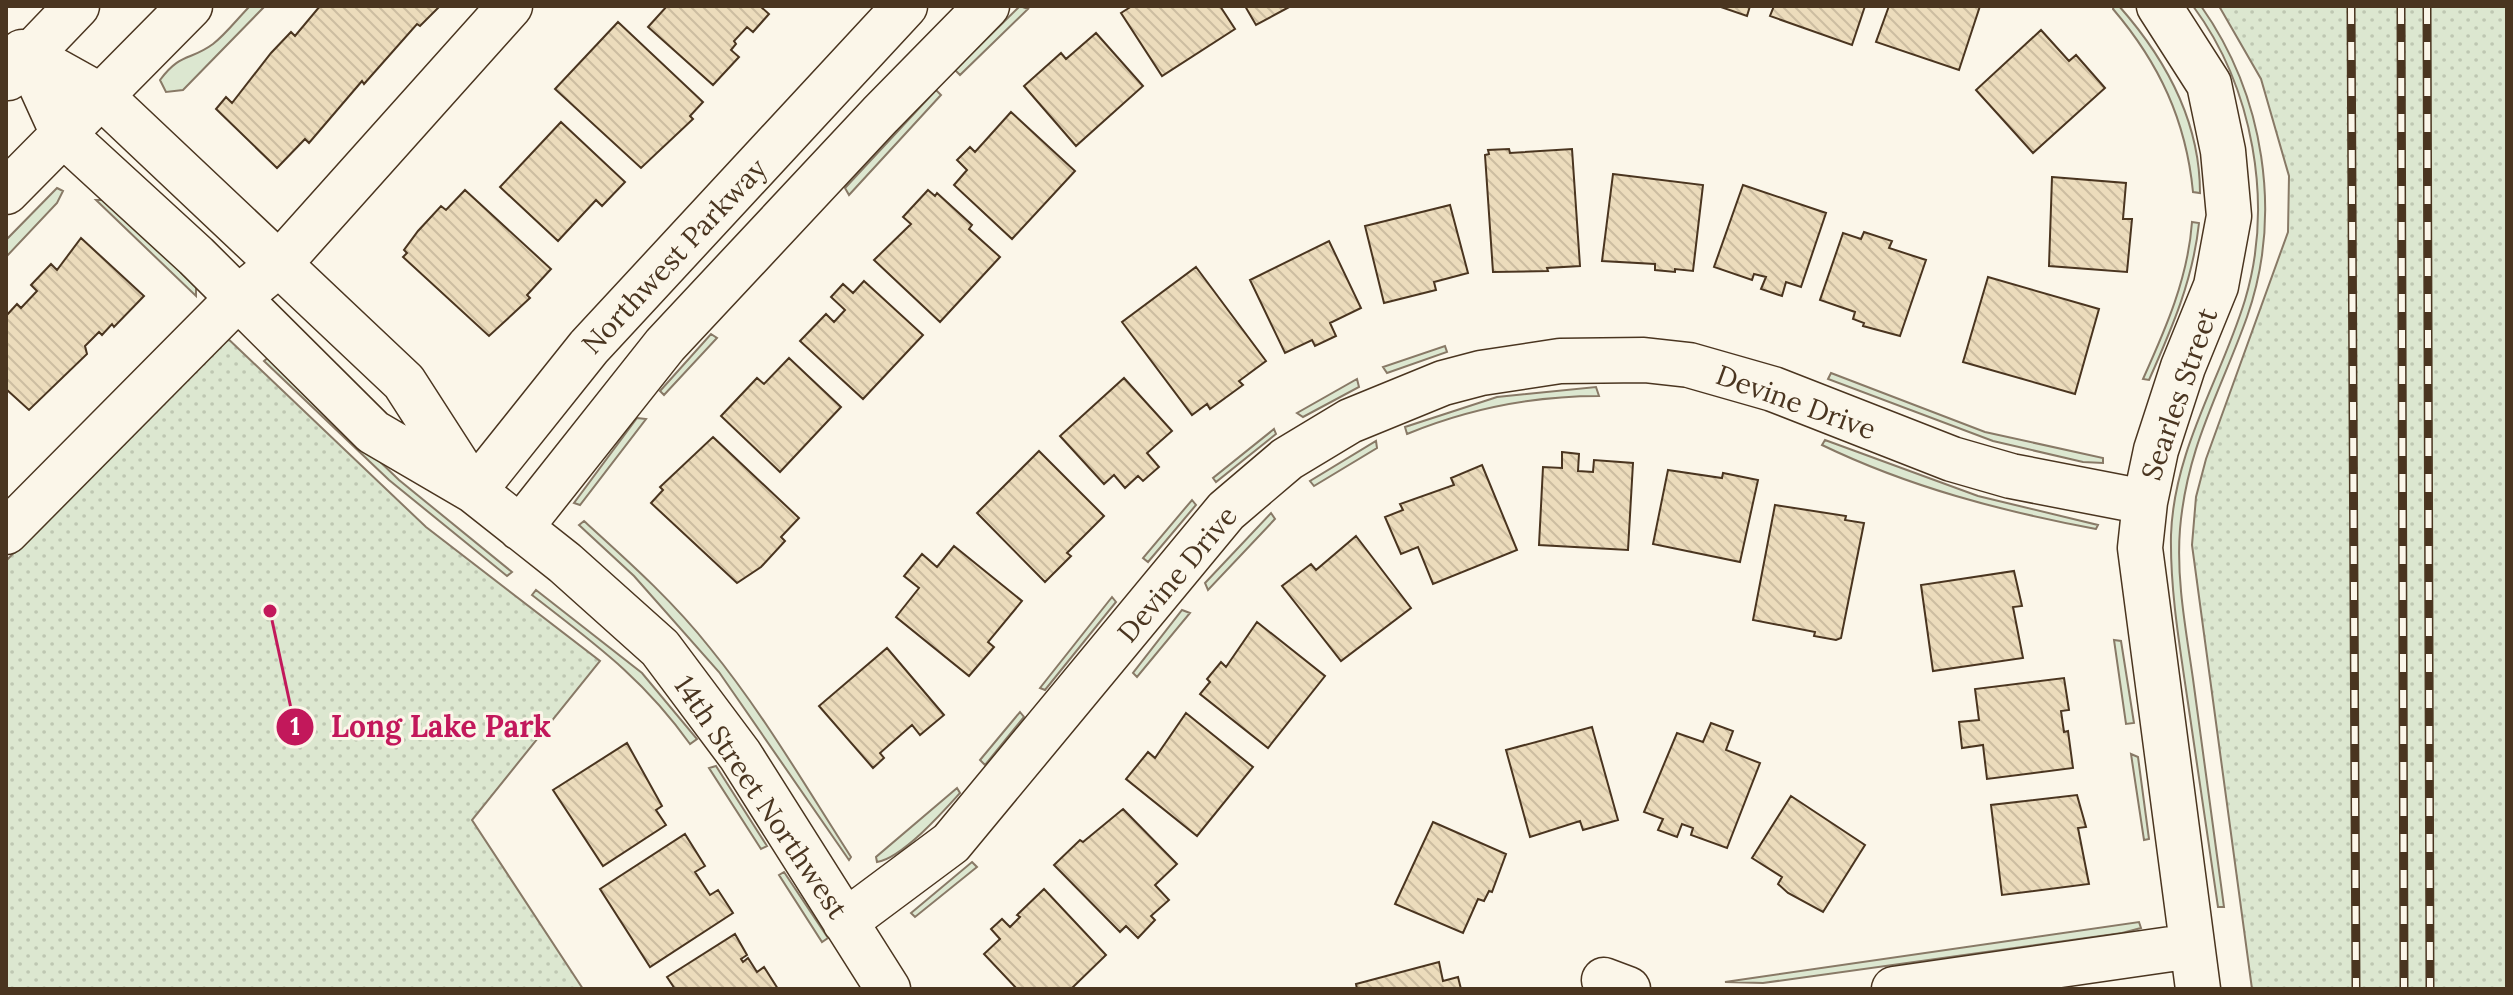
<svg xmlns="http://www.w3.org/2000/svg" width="2513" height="995" font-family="Lora,serif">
  <defs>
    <pattern id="park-dots" width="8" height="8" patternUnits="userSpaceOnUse" patternTransform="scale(2)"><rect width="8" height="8" fill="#dce7d0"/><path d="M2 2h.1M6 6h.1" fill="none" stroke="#bec7b2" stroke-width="1.8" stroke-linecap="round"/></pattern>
    <pattern id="building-back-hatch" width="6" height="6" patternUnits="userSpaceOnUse" patternTransform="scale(2)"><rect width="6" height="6" fill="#ecdcbc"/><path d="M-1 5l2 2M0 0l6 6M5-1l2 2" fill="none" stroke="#ccbda1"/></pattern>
  </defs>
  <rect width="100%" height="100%" fill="#fbf6e9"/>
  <path fill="#dce7d0" stroke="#887966" stroke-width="2" d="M 250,6 L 265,6 L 183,90 L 166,92 L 160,80 C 181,52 190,61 213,44 C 226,34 238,18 250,6 Z
    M 1020,6 L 1028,9 L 960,75 L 955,70 Z
    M 2114,6 L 2119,6 C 2165,58 2200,121 2200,193 L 2193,192 C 2186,120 2159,63 2113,9 Z
    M 2193,6 L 2201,6 C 2264,95 2283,214 2247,317 C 2220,393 2187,446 2180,529 C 2176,579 2186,630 2193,679 C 2203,755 2214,831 2224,907 L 2218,907 C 2208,839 2198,771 2188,703 C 2180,648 2170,591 2171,535 C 2174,449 2221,379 2245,300 C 2274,203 2253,87 2193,6 Z
    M 936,90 L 941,95 L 849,195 L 845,188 Z
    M 57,188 L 63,191 L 57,203 L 6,257 L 6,240 Z
    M 96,200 L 107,200 L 196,287 L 196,296 Z
    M 2192,222 L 2199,223 C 2193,280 2172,328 2149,380 L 2143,379 C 2166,328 2188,278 2192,222 Z
    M 711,334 L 717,338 L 664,395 L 660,391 Z
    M 1445,346 L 1447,352 L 1387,373 L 1383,367 Z
    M 270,356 L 399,480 L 512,572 L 507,576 L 389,480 L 264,361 Z
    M 1831,373 L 1985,432 L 2103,458 L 2103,463 L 2083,462 L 1993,441 L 1828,379 Z
    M 1357,379 L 1359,387 L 1303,417 L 1297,413 Z
    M 1596,387 L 1599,396 C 1533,396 1468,409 1407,434 L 1405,427 L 1497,397 Z
    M 637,418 L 646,419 L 580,505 L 574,503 Z
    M 1274,429 L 1276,434 L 1216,482 L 1213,478 Z
    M 1825,440 L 1978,496 L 2098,525 L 2096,529 C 2001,511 1909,487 1822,445 Z
    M 1376,441 L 1377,448 L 1314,486 L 1310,481 Z
    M 1192,500 L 1196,505 L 1148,562 L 1143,558 Z
    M 1271,513 L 1275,519 L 1208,590 L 1205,583 Z
    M 584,521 C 628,561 673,601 710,648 C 763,713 806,787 851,857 L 849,860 L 719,672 L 634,576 L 579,525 Z
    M 536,590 L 642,673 L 697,739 L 690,744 C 643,678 595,644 532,595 Z
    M 1112,597 L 1116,602 L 1045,690 L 1040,688 Z
    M 1182,610 L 1190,613 L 1137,677 L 1133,673 Z
    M 2114,640 L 2121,641 L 2134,723 L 2126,724 Z
    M 1020,712 L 1024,717 L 985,765 L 980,760 Z
    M 2131,754 L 2138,757 L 2149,839 L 2144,840 Z
    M 716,766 L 767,846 L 761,849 L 709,768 Z
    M 957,788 L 960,793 C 943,812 902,858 877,862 L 876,857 Z
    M 972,862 L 977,867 L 915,917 L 911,913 Z
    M 784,872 L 828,938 L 822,942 L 779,875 Z
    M 2139,922 L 2141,928 L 2122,933 L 1763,983 L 1725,982 Z"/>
  <path fill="url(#park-dots)" stroke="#887966" stroke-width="2" d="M 2219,6 L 2507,6 L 2507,989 L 2252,989 L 2192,545 L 2196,497 L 2206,459 L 2288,232 L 2289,176 L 2261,79 Z
    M 222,333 L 426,527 L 600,661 L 472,820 L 583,989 L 6,989 L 6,561 Z"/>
  <path fill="url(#building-back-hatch)" stroke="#4a3520" stroke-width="2" d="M 320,6 L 440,6 L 420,26 L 417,24 L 364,84 L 362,81 L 309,143 L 305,139 L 277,168 L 216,109 L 226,97 L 232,103 L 271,53 L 291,32 L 295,36 Z
    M 667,6 L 760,6 L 769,14 L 753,32 L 747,27 L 734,41 L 736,44 L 731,50 L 739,57 L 713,85 L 648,27 Z
    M 1132,6 L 1220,6 L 1235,29 L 1162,76 L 1121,13 Z
    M 1245,6 L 1291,6 L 1256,25 Z
    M 1718,6 L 1750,6 L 1747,16 Z
    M 1774,6 L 1865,6 L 1852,45 L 1770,16 Z
    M 1889,6 L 1980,6 L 1959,70 L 1876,42 Z
    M 618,22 L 703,102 L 690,116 L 693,119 L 641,168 L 555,89 Z
    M 2041,30 L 2069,61 L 2076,55 L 2105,88 L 2033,153 L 1976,90 Z
    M 1096,33 L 1143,86 L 1076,146 L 1024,86 L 1061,53 L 1066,59 Z
    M 1011,112 L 1075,171 L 1012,239 L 954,185 L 967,170 L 957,160 L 970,147 L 975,152 Z
    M 561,122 L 625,182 L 602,206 L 596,200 L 558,241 L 500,187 Z
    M 1509,149 L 1510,153 L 1572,149 L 1580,266 L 1547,268 L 1548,271 L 1493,272 L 1485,155 L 1489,154 L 1488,150 Z
    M 1613,174 L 1703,185 L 1693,271 L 1675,269 L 1675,272 L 1655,270 L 1655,264 L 1602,261 Z
    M 2052,177 L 2126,183 L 2123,219 L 2132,219 L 2127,272 L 2049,266 Z
    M 1743,185 L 1826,213 L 1801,287 L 1786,282 L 1782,296 L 1761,289 L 1766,277 L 1754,274 L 1752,280 L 1714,267 Z
    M 465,190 L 551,269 L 527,295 L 530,298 L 489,336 L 403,257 L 407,253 L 404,250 L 418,231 L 441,206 L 446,210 Z
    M 928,190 L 935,196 L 937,193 L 972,225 L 969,229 L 1000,257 L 940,322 L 874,260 L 911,224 L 903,217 Z
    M 1450,205 L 1468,273 L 1434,282 L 1436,290 L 1384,303 L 1365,226 Z
    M 1864,232 L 1892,241 L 1889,248 L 1926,260 L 1900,336 L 1863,326 L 1864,323 L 1853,319 L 1855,312 L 1820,300 L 1843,233 L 1861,239 Z
    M 81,238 L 144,296 L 114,327 L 112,324 L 102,335 L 99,332 L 85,346 L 87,354 L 29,410 L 6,389 L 6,316 L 17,304 L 21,308 L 37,291 L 31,285 L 51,264 L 57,270 Z
    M 1329,241 L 1361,308 L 1330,323 L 1336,336 L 1315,346 L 1312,340 L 1285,353 L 1250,280 Z
    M 1196,267 L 1266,361 L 1239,381 L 1243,385 L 1210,409 L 1207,404 L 1192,415 L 1122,322 Z
    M 1988,277 L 2099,309 L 2075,394 L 1963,362 Z
    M 864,281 L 923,335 L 863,399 L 800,341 L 826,314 L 834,322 L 845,310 L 831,297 L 843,284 L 853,293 Z
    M 789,358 L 841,407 L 780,472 L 721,416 L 757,378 L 764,384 Z
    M 1124,378 L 1172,431 L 1147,453 L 1159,467 L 1143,481 L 1138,476 L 1125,488 L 1114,475 L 1104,484 L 1060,436 Z
    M 713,437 L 799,518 L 781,537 L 785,541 L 761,567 L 737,583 L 651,503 L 663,490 L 660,487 Z
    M 1039,451 L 1104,516 L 1067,553 L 1071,556 L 1045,582 L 977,513 Z
    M 1562,452 L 1579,454 L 1578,471 L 1593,472 L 1594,460 L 1633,463 L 1628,550 L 1539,545 L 1543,467 L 1562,468 Z
    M 1482,465 L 1517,550 L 1433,584 L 1418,547 L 1401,554 L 1385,517 L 1403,510 L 1400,504 L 1454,485 L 1451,478 Z
    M 1668,470 L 1722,478 L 1723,473 L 1758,480 L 1740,562 L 1653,544 Z
    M 1775,505 L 1846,516 L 1845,520 L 1864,523 L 1841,638 L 1836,640 L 1814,636 L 1815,632 L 1753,620 Z
    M 1356,536 L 1411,608 L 1341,661 L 1282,586 L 1311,564 L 1316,570 Z
    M 954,546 L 1022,601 L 988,642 L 994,647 L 969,676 L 896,617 L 919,588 L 904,576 L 922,554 L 937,567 Z
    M 2014,571 L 2022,606 L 2013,607 L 2023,658 L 1933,671 L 1921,585 Z
    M 1257,622 L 1325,676 L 1268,748 L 1200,694 L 1210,682 L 1207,679 L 1221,662 L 1226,667 Z
    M 887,648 L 944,715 L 920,735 L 912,725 L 880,753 L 884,758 L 873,768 L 819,706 Z
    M 2064,678 L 2069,710 L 2061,711 L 2064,732 L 2068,731 L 2073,768 L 1987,779 L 1983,745 L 1962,748 L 1959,722 L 1979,720 L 1975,689 Z
    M 1186,713 L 1253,767 L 1197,836 L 1126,779 L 1148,752 L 1155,758 Z
    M 1711,723 L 1733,731 L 1726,750 L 1760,763 L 1727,848 L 1691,835 L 1693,828 L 1682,824 L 1677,837 L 1658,830 L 1663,819 L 1644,812 L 1677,733 L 1703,742 Z
    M 1592,727 L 1618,820 L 1583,830 L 1580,821 L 1530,837 L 1506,750 Z
    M 627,743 L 662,806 L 656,810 L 666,825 L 603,866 L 553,790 Z
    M 2077,795 L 2086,827 L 2078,828 L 2089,884 L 2002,895 L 1991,805 Z
    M 1791,796 L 1865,845 L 1823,912 L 1788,893 L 1778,884 L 1782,877 L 1752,858 Z
    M 1123,809 L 1177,864 L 1155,885 L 1169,900 L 1151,916 L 1155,920 L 1138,938 L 1126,926 L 1120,932 L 1054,865 L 1080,840 L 1083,842 Z
    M 1433,822 L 1506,854 L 1492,892 L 1489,891 L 1484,901 L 1478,899 L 1463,933 L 1395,904 Z
    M 685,834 L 705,866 L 695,872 L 710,895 L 718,890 L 733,913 L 650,967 L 600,889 Z
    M 1044,889 L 1106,955 L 1071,989 L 1017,989 L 984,954 L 1000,939 L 991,929 L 1002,919 L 1010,927 L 1020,917 L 1017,915 Z
    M 735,934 L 747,955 L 741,959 L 743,962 L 748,958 L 757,972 L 764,967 L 778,989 L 675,989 L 667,977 Z
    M 1439,962 L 1443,981 L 1458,977 L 1461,989 L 1357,989 L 1356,984 Z"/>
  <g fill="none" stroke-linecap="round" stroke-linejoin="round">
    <g stroke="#4a3520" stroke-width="47">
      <path id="minor" d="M 2159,6 L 2209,84 L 2223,151 L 2229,216 L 2216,286 L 2183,367 L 2156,450 L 2145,502 L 2140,548 L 2198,989
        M 22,52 L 101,96 L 404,382 L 469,483
        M 28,57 L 63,134 L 196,256 L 373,432 L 474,491 L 565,563 L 660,648 L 740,755 L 888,989
        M 8,78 L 77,6
        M 6,192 L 190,6
        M 474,491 L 589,347 L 905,6
        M 520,528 L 665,345 L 880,115 L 987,6
        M 6,532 L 238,298 L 279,264 L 510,6
        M 845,922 L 951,843 L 1226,511 L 1287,459 L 1350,421 L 1443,383 L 1481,373 L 1560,361 L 1644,360 L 1689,365 L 1773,389 L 1952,459 L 2011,476 L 2145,502
        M 1604,980 L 1628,989
        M 1894,989 L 2192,946"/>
    </g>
    <use href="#minor" stroke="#fbf6e9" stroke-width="44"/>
    <g stroke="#4a3520" stroke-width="9">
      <path id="rail" d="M 2351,6 L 2356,989
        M 2401,6 L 2404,989
        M 2427,6 L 2430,989"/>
    </g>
    <use href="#rail" stroke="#fbf6e9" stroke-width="6" stroke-dasharray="18" stroke-linecap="butt"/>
  </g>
  <g text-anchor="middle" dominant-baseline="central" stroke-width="6" stroke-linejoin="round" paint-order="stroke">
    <g font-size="28" fill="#4a3520" stroke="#fbf6e9">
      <text transform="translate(674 256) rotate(-47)">Northwest Parkway</text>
      <text transform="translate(2179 394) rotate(-71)">Searles Street</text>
      <text transform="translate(1796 402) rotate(20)">Devine Drive</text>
      <text transform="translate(1177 574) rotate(-50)">Devine Drive</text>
      <text transform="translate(761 797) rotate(56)">14th Street Northwest</text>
    </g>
  </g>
  <path fill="none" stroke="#c2185b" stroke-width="3" d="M270 611L295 727"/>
  <g fill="#c2185b" stroke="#fbf6e9" stroke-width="3">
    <circle cx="270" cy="611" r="8"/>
    <circle cx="295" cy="727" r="20"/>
  </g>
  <g font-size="24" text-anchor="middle" font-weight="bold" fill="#fff">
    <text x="295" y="735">1</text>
  </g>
  <g font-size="30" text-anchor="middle" font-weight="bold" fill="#c2185b" stroke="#fbf6e9" stroke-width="6" stroke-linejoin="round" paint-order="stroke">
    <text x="441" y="737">Long Lake Park</text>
  </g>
  <rect width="2513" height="995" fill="none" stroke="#4a3520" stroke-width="16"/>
</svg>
